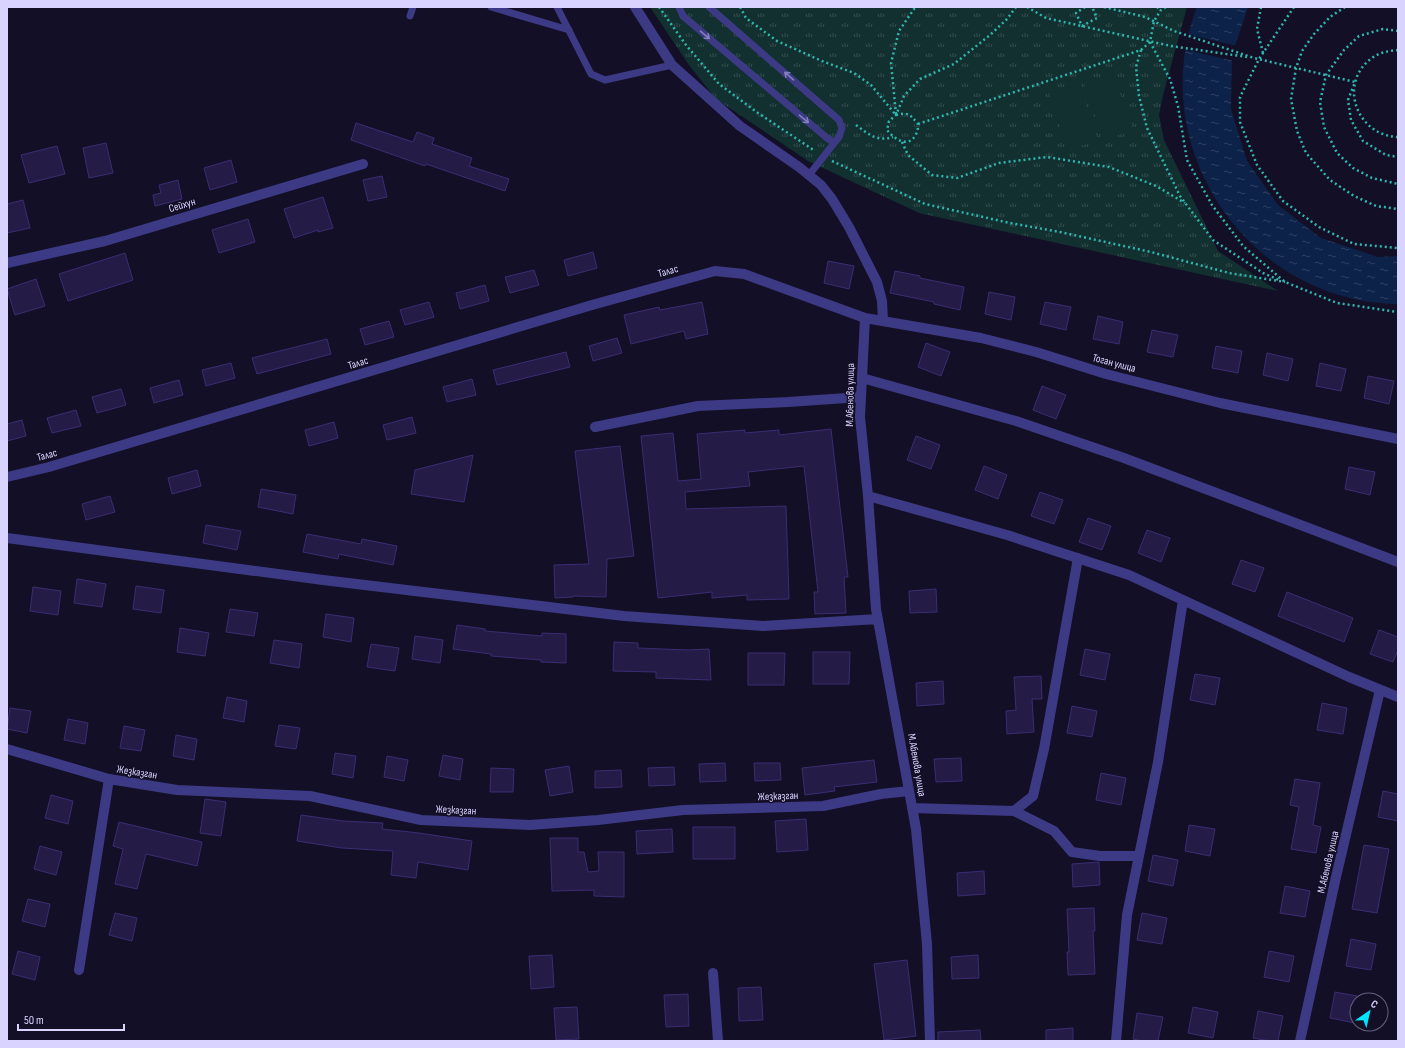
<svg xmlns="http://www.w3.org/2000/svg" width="1405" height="1048" font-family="'Sofia Sans Condensed',sans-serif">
  <defs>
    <pattern id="grass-tufts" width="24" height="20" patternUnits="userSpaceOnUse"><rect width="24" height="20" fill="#12302f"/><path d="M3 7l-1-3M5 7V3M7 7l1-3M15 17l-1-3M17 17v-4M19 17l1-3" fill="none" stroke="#344d4e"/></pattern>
    <pattern id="water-ripples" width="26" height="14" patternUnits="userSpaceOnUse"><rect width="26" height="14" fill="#0c2248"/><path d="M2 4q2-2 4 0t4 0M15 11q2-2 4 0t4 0" fill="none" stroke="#2f4163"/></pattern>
  </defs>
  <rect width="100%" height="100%" fill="#130f26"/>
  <path fill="url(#grass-tufts)" d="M 650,7 L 1187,7 L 1163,95 L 1159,115 L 1164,140 L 1218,251 L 1278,291 L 919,213 L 808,161 L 716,99 L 689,65 Z"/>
  <path fill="#12302f" d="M 1113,74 L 1133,130 L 1103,140 L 1084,84 Z
    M 1078,84 L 1098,140 L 1068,150 L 1049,94 Z"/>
  <path fill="url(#water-ripples)" d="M 1197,7 L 1248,7 L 1232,55 L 1231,109 L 1247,161 L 1278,205 L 1321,238 L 1378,257 L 1398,256 L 1398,304 C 1248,302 1143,147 1197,7 Z"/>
  <path fill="#130f26" d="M 1186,34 L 1237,46 L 1234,55 L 1234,61 L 1183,49 Z"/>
  <path fill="#241b47" stroke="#3b2d73" d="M 356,123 L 413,142 L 417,132 L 434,138 L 432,144 L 472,158 L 469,166 L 509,179 L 505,191 L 426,164 L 425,166 L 351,140 Z
    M 106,143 L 113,173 L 89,178 L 83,148 Z
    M 57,146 L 65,174 L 29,183 L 21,155 Z
    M 231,160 L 237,182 L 210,190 L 204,168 Z
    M 382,176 L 387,197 L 368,201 L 363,180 Z
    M 178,180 L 182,199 L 155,206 L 153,195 L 161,193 L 159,185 Z
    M 323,197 L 333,228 L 318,232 L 318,230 L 294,238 L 284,209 Z
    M 23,200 L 30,228 L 7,233 L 7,204 Z
    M 248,219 L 255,242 L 219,253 L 212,230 Z
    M 593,252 L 597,268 L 568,276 L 564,260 Z
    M 125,253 L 133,280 L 68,301 L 59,274 Z
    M 828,261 L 854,266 L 849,289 L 824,283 Z
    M 534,270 L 539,285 L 510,293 L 505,277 Z
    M 895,271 L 920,276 L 920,278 L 964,287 L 960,310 L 934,304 L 934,302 L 890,293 Z
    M 36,279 L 45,306 L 15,315 L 7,289 Z
    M 485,285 L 489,301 L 460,309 L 456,293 Z
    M 989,292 L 1015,297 L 1011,320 L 985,314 Z
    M 429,302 L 434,317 L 405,325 L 400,310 Z
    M 702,302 L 708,334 L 686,339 L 684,331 L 631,344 L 624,315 L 659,307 L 660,310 Z
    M 1045,302 L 1071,307 L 1066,330 L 1040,324 Z
    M 1098,316 L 1123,322 L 1119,344 L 1093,339 Z
    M 389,321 L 394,337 L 365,345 L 360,329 Z
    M 1152,330 L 1178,335 L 1173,357 L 1147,352 Z
    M 617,338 L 622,353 L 593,361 L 589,346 Z
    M 327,339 L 331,354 L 257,374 L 252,358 Z
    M 926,343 L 950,352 L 941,376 L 918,367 Z
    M 1216,346 L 1242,351 L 1238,373 L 1212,368 Z
    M 566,352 L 570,367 L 497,385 L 493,370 Z
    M 1267,353 L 1293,359 L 1288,381 L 1263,375 Z
    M 231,363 L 235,378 L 206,386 L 202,370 Z
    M 1320,363 L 1346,369 L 1341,391 L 1316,386 Z
    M 1368,376 L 1394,381 L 1389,404 L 1364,398 Z
    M 472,379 L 476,395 L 447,402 L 443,387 Z
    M 179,380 L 183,395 L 154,403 L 150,388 Z
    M 1042,386 L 1066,395 L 1056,419 L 1033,410 Z
    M 121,389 L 126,405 L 97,413 L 92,397 Z
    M 76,410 L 81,426 L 52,433 L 47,418 Z
    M 412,417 L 416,433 L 387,440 L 383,425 Z
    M 22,420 L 26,436 L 7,441 L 7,424 Z
    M 334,422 L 338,438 L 309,446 L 305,430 Z
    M 831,429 L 848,577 L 844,577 L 846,613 L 815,614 L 814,592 L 818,592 L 804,466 L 748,472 L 750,486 L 685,492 L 686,509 L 786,506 L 789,599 L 747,600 L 747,595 L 712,598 L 712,592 L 658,598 L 641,436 L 673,433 L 678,481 L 701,479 L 697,434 L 745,430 L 745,433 L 779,430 L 779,435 Z
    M 916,436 L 940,445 L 931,469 L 907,460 Z
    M 620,446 L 634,556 L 607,559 L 606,597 L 573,596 L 573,597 L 555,598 L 554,565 L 589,564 L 575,451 Z
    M 473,455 L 464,502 L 411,494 L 415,470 Z
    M 984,466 L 1007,475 L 998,499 L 975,490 Z
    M 1349,467 L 1375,472 L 1370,495 L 1345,489 Z
    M 197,470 L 201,486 L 172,494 L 168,478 Z
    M 261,489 L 296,495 L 293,514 L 258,507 Z
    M 1040,492 L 1063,500 L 1054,524 L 1031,516 Z
    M 110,496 L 115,512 L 86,520 L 82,504 Z
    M 1088,518 L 1111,526 L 1102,550 L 1079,542 Z
    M 206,525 L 241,531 L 237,550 L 203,543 Z
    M 1147,530 L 1170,538 L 1161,562 L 1138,553 Z
    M 307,534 L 361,544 L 362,539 L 397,546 L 393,565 L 339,554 L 338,559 L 303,552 Z
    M 1241,560 L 1264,568 L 1255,592 L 1232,584 Z
    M 77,579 L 106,584 L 102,607 L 74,603 Z
    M 136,586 L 164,590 L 161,613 L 133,609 Z
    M 33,587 L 61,591 L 58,615 L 30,611 Z
    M 936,589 L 937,612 L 910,613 L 909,591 Z
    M 1287,592 L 1353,618 L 1344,642 L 1278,616 Z
    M 230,609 L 258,613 L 254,636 L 226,632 Z
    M 326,614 L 354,618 L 351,642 L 323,637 Z
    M 457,625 L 485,629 L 485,631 L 542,636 L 542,633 L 566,634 L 566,663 L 541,662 L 541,660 L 491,656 L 491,654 L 453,649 Z
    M 180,628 L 209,633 L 205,656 L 177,652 Z
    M 1379,630 L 1398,637 L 1398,650 L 1393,662 L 1370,654 Z
    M 415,636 L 443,640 L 440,663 L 412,659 Z
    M 274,640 L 302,644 L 299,668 L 270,663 Z
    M 614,642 L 638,643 L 638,648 L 688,650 L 709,649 L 711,680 L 656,678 L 656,672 L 613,671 Z
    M 371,644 L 399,648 L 395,671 L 367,667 Z
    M 1085,649 L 1110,654 L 1105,680 L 1080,675 Z
    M 813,652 L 850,652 L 849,684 L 813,684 Z
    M 748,653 L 785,653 L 784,685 L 748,685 Z
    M 1195,674 L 1220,678 L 1215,705 L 1190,700 Z
    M 1041,676 L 1042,699 L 1032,699 L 1034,732 L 1007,734 L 1006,711 L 1016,710 L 1014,677 Z
    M 943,681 L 944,704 L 917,706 L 916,683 Z
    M 227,697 L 247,701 L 244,722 L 223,718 Z
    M 1322,703 L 1347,708 L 1343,734 L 1317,730 Z
    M 1072,706 L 1097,711 L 1092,737 L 1067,733 Z
    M 10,708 L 31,711 L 27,733 L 7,729 Z
    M 68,719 L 88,723 L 85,744 L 64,740 Z
    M 279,725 L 300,728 L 296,749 L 275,746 Z
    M 124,726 L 145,730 L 141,751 L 120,748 Z
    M 176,735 L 197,739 L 194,760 L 173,756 Z
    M 335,753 L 356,756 L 353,778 L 332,774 Z
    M 443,755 L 463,759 L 460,780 L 439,776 Z
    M 387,756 L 408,760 L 404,781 L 384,777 Z
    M 961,758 L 962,781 L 936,782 L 934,759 Z
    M 874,760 L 877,782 L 834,787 L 835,791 L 805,795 L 802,768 Z
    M 725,763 L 726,781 L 700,782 L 699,764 Z
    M 754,763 L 780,763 L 781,780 L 755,781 Z
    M 569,766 L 573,792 L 550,796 L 545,770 Z
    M 674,767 L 675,785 L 649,786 L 648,768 Z
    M 491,768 L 514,769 L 513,792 L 490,792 Z
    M 621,770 L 622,787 L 595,788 L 595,771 Z
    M 1101,773 L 1126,778 L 1121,805 L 1096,800 Z
    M 1295,779 L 1320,783 L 1313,825 L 1321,827 L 1316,853 L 1291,849 L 1299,807 L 1290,805 Z
    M 1383,791 L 1398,794 L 1398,821 L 1378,817 Z
    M 51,795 L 73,801 L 68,824 L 45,818 Z
    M 205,799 L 226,802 L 221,836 L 200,833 Z
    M 301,815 L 343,821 L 383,823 L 382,829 L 419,833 L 472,841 L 468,870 L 418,862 L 416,878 L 391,875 L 393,851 L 342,848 L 297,841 Z
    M 806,819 L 808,850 L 777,852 L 775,821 Z
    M 119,822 L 202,842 L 197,866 L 146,854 L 137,889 L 115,884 L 123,849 L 113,846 Z
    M 1189,825 L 1215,829 L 1210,856 L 1185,851 Z
    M 693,827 L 735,827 L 735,859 L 693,859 Z
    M 672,829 L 673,852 L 637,854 L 636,831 Z
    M 550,838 L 578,838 L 578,852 L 584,852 L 588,872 L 599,871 L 598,852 L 624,852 L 624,897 L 594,896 L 594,890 L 552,891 Z
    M 1364,845 L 1389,849 L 1377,913 L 1352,909 Z
    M 40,846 L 62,852 L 56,875 L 34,869 Z
    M 1153,855 L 1178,860 L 1173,886 L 1148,881 Z
    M 1099,862 L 1100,885 L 1073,887 L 1072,864 Z
    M 984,871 L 985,894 L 958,896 L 957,873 Z
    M 1285,886 L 1310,891 L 1305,917 L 1280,913 Z
    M 28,899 L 50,904 L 45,927 L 22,921 Z
    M 1094,908 L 1095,931 L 1093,931 L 1095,974 L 1068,975 L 1067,952 L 1069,952 L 1067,909 Z
    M 115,913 L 137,918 L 132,941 L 109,935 Z
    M 1142,913 L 1167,918 L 1162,944 L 1137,940 Z
    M 1351,939 L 1376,944 L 1371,970 L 1346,966 Z
    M 18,951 L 40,957 L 35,980 L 12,974 Z
    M 1269,951 L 1294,956 L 1289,982 L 1264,977 Z
    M 552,955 L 554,987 L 531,989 L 529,956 Z
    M 978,955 L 979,978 L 952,979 L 951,957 Z
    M 907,960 L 916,1036 L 884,1040 L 874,964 Z
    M 761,987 L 763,1020 L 739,1021 L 738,988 Z
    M 1335,992 L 1357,996 L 1357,1013 L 1355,1023 L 1330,1018 Z
    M 688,994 L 689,1026 L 666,1027 L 664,995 Z
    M 577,1007 L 579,1039 L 556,1040 L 554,1008 Z
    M 1193,1007 L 1218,1012 L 1213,1038 L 1188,1033 Z
    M 1258,1011 L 1283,1016 L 1278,1041 L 1270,1041 L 1253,1038 Z
    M 1137,1013 L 1163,1017 L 1158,1041 L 1143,1041 L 1133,1039 Z
    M 1073,1028 L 1073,1041 L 1046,1041 L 1046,1030 Z
    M 980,1030 L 981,1041 L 938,1041 L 938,1032 Z"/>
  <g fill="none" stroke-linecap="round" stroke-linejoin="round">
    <path stroke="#2fb8b0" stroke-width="2.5" stroke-dasharray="2 3" stroke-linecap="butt" d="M 659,7 L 686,45 L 719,84 L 758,113 L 815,151
      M 740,7 L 746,18 L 777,41 L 822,61 L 854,73 L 871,85 L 895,114
      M 1027,7 L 1046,18 L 1171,46 L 1247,57
      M 1085,7 L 1076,13 L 1082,26 L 1097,18 L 1092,7
      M 1104,7 L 1145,17 L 1174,31 L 1254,58 L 1355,82 L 1348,100 L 1351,120 L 1363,141 L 1386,155 L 1398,157
      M 1157,7 L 1161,10
      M 1261,7 L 1257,29 L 1263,53
      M 1294,7 L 1259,59 L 1240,97 L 1240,122 L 1257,165 L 1283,201 L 1319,227 L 1354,244 L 1398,248
      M 1345,7 L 1330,17 L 1314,34 L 1302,51 L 1296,68 L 1291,99 L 1297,131 L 1306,153 L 1330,180 L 1354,196 L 1376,206 L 1398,209
      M 1398,31 L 1383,29 L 1359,36 L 1344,50 L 1326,75 L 1320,102 L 1324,127 L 1337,153 L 1353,168 L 1372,178 L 1398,184
      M 1150,42 L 1170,79 L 1178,106 L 1187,160 L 1212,205 L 1243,246 L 1285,282 L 1337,303 L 1398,312
      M 1141,50 L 1136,67 L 1139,96 L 1147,128 L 1180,196 L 1213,240 L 1263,273 L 1279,280
      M 1398,50 C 1389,51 1380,52 1372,58 C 1337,83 1357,136 1398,137
      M 896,114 L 891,63 L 899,31 L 914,9 L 918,7
      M 896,115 C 908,112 910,114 918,124 C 918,127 918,132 916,134 C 909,149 894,139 887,130 L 889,121 L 896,115 L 904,96 L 920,79 L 954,64 L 990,35 L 1007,19 L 1016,7
      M 918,124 L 1141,50 L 1150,42 L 1154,21 L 1161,10 L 1166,7
      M 856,125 C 868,134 877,142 893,137
      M 902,142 L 908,155 L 932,175 L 957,178 L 999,163 L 1047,157 L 1109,167 L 1156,186 L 1185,203
      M 832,161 L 925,204 L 1010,223 L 1060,232 L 1151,252 L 1229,273 L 1285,282"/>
    <path stroke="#3d3a85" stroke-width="7" d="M 491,7 L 569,30
      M 557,7 L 591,74 L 605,80 L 672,65
      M 679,7 L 683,16 L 827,138 L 833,142
      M 709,7 L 839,120 L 842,128 L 839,137 L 809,175
      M 410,16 L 413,7"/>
    <path stroke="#3d3a85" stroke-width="10" d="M 635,7 L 672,65 L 740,126 L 799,167 L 821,185 L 832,199 L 849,227 L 877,282 L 882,301 L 883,321
      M 7,263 L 105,241 L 363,164
      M 865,318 L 860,417 L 868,496 L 876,609 L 916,829 L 927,944 L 930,1041
      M 862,378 L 1016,421 L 1124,458 L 1398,562
      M 595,427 L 698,406 L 788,402 L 861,397
      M 7,477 L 49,467 L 592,305 L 715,271 L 744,274 L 865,318 L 981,338 L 1036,352 L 1106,374 L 1220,403 L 1398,439
      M 868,496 L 1007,535 L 1129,575 L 1349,677 L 1398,697
      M 7,538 L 323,580 L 624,616 L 763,626 L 878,619
      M 7,749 L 109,779 L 177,790 L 310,796 L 421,820 L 530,825 L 598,820 L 683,810 L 823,806 L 881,794 L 909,791
      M 912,808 L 1014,811 L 1033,796 L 1044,749 L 1078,558
      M 1014,811 L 1054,831 L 1072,852 L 1100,856 L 1139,856
      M 79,970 L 109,779
      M 713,973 L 718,1041
      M 1116,1041 L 1127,915 L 1158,762 L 1183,600
      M 1300,1041 L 1336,877 L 1380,690"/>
  </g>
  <defs><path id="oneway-shaft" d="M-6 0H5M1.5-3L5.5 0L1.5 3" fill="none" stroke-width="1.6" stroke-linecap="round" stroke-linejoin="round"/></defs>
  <g stroke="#837fbc">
    <use href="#oneway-shaft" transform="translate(705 35) rotate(40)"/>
    <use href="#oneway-shaft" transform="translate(789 76) rotate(-139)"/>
    <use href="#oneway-shaft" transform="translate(804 119) rotate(40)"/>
  </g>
  <g text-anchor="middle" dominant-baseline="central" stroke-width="3" stroke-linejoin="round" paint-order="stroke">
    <g font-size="11" fill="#d9d4ff" stroke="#130f26">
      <text transform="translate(182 205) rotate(-17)">Сейхун</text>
      <text transform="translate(668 271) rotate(-16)">Талас</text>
      <text transform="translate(358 363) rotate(-17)">Талас</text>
      <text transform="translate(1114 363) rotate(15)">Тоган улица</text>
      <text transform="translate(850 395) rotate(-89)">М.Абенова улица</text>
      <text transform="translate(47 455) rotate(-15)">Талас</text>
      <text transform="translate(917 765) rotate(80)">М.Абенова улица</text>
      <text transform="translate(137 772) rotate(9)">Жезказган</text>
      <text transform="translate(778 796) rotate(-2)">Жезказган</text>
      <text transform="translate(456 810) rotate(3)">Жезказган</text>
      <text transform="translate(1328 862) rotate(-77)">М.Абенова улица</text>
    </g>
  </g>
  <rect width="1405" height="1048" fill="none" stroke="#d9d4ff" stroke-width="16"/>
  <g transform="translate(1369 1012) rotate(34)"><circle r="19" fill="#130f26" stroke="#625e7d"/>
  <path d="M0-3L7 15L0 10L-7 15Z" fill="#00e5ff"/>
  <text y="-6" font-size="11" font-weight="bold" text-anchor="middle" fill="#d9d4ff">С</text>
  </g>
  <path d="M18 1024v6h106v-6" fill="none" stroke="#d9d4ff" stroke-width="2"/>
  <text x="24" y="1024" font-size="12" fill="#d9d4ff" stroke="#130f26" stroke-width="3" paint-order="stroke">50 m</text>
</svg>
